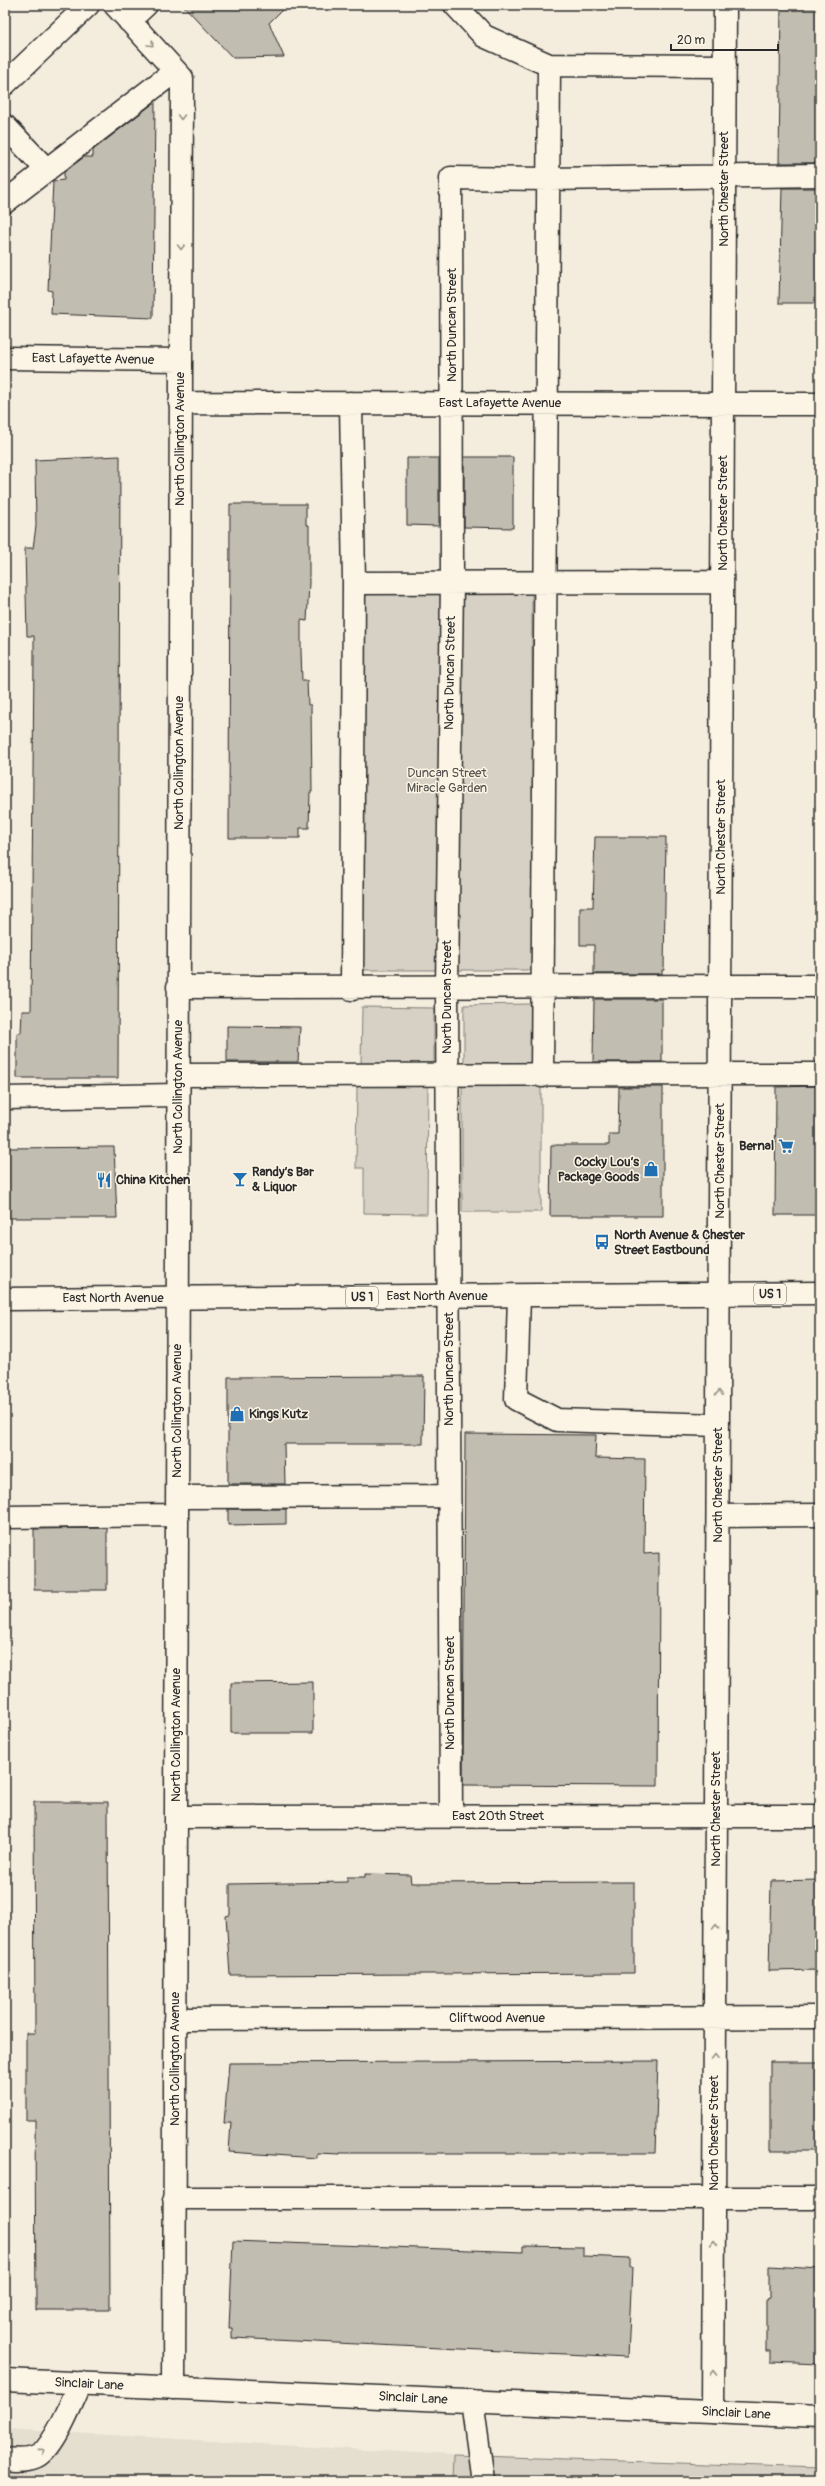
<svg xmlns="http://www.w3.org/2000/svg" width="825" height="2486" font-family="Pangolin,sans-serif">
  <rect width="100%" height="100%" fill="#f4edde"/>
  <filter id="ink" filterUnits="userSpaceOnUse"><feTurbulence type="fractalNoise" baseFrequency=".025" numOctaves="2"/><feDisplacementMap in="SourceGraphic" scale="8" xChannelSelector="R" yChannelSelector="G"/><feConvolveMatrix kernelMatrix="1 2 1 2 8 2 1 2 1" color-interpolation-filters="sRGB"/></filter>
  <g filter="url(#ink)">
    <path fill="#e5dfd0" d="M 5,2429 L 453,2455 L 452,2481 L 5,2481 Z"/>
    <path fill="#d6d1c4" stroke="#807e78" d="M 362,590 L 532,590 L 533,970 L 362,970 Z
      M 531,1004 L 531,1066 L 464,1066 L 464,1005 Z
      M 362,1007 L 434,1008 L 434,1067 L 361,1066 Z
      M 357,1086 L 428,1086 L 427,1214 L 364,1213 L 364,1168 L 356,1168 Z
      M 462,1086 L 541,1086 L 541,1212 L 462,1212 Z
      M 453,2455 L 820,2468 L 820,2481 L 452,2481 Z"/>
    <path fill="#c2bdb1" stroke="#2b2b2b" d="M 183,5 L 287,5 L 269,23 L 284,57 L 233,58 Z
      M 781,5 L 820,5 L 820,163 L 779,163 Z
      M 155,102 L 153,318 L 51,314 L 52,291 L 48,290 L 53,181 L 64,180 L 64,172 L 84,157 L 93,157 L 93,150 Z
      M 782,188 L 820,188 L 820,303 L 779,303 Z
      M 120,456 L 118,1078 L 17,1078 L 17,1033 L 21,1033 L 22,1011 L 31,1011 L 34,654 L 34,636 L 27,636 L 25,548 L 33,548 L 36,526 L 35,460 Z
      M 464,457 L 513,457 L 513,528 L 464,527 Z
      M 407,458 L 439,458 L 439,526 L 407,525 Z
      M 230,504 L 306,504 L 306,525 L 309,525 L 309,583 L 307,621 L 301,620 L 301,650 L 302,681 L 307,681 L 308,705 L 311,705 L 312,792 L 310,792 L 309,828 L 300,828 L 300,838 L 229,838 Z
      M 595,837 L 666,837 L 664,970 L 662,970 L 662,974 L 594,974 L 594,945 L 580,945 L 580,907 L 593,907 Z
      M 594,999 L 662,999 L 662,1062 L 593,1062 Z
      M 227,1026 L 300,1027 L 298,1062 L 227,1062 Z
      M 820,1086 L 820,1215 L 775,1215 L 776,1087 Z
      M 619,1087 L 663,1087 L 663,1216 L 550,1216 L 551,1145 L 609,1145 L 609,1134 L 618,1134 Z
      M 114,1147 L 117,1218 L 5,1218 L 5,1148 Z
      M 424,1376 L 423,1444 L 284,1444 L 285,1484 L 228,1484 L 228,1377 Z
      M 465,1434 L 596,1435 L 595,1458 L 645,1459 L 644,1554 L 659,1553 L 658,1786 L 463,1785 Z
      M 228,1509 L 286,1509 L 286,1524 L 228,1525 Z
      M 107,1528 L 107,1590 L 34,1590 L 34,1529 Z
      M 313,1682 L 313,1733 L 231,1733 L 231,1683 Z
      M 34,1802 L 108,1802 L 110,2310 L 36,2310 L 35,2120 L 26,2120 L 26,2033 L 35,2033 Z
      M 365,1874 L 410,1875 L 411,1883 L 634,1882 L 634,1973 L 230,1975 L 226,1916 L 230,1915 L 230,1884 L 347,1882 L 347,1877 L 365,1877 Z
      M 820,1880 L 820,1970 L 769,1971 L 771,1881 Z
      M 658,2061 L 655,2153 L 340,2153 L 340,2154 L 317,2153 L 317,2158 L 229,2152 L 231,2123 L 224,2123 L 229,2063 Z
      M 770,2062 L 820,2062 L 820,2151 L 770,2151 Z
      M 233,2241 L 523,2252 L 523,2246 L 583,2247 L 583,2256 L 630,2258 L 630,2268 L 632,2268 L 628,2357 L 232,2338 L 232,2328 L 229,2328 Z
      M 769,2266 L 820,2269 L 820,2364 L 770,2362 L 770,2351 L 766,2351 L 766,2300 L 769,2299 Z"/>
    <g fill="none" stroke-linecap="round" stroke-linejoin="round">
      <g stroke="#2b2b2b" stroke-width="25">
        <path id="minor" d="M 115,5 L 182,78 L 174,2388
          M 455,5 L 484,36 L 549,65
          M 129,21 L 146,5
          M 5,84 L 88,5
          M 5,126 L 47,170
          M 5,202 L 175,71
          M 5,358 L 181,360
          M 180,403 L 820,404
          M 351,403 L 354,583 L 352,989
          M 354,583 L 722,582
          M 178,987 L 820,986
          M 178,1075 L 820,1074
          M 542,1076 L 549,65 L 725,66
          M 5,1098 L 178,1095
          M 519,1296 L 516,1399 L 557,1420 L 718,1425
          M 177,1497 L 448,1496
          M 718,1516 L 820,1515
          M 5,1517 L 177,1515
          M 451,1816 L 447,988 L 452,581 L 451,178 L 548,179 L 820,175
          M 176,1817 L 820,1816
          M 175,2019 L 820,2017
          M 174,2198 L 820,2198
          M 472,2401 L 483,2481
          M 713,2412 L 725,5
          M 5,2459 C 15,2460 26,2461 36,2457 C 54,2450 72,2401 81,2383"/>
      </g>
      <g stroke="#2b2b2b" stroke-width="25">
        <path id="major" d="M 5,1299 L 820,1293
          M 5,2380 L 820,2417"/>
      </g>
      <use href="#minor" stroke="#fcf5e5" stroke-width="22"/>
      <use href="#major" stroke="#fcf5e5" stroke-width="22"/>
    </g>
    <defs><path id="oneway-chevron" d="M-2-3.5L2.5 0L-2 3.5" fill="none" stroke-width="1.6" stroke-linecap="round" stroke-linejoin="round"/></defs>
    <g stroke="#949088">
      <use href="#oneway-chevron" transform="translate(151 44) rotate(47)"/>
      <use href="#oneway-chevron" transform="translate(181 117) rotate(90)"/>
      <use href="#oneway-chevron" transform="translate(181 247) rotate(90)"/>
      <use href="#oneway-chevron" transform="translate(719 1393) rotate(-90)"/>
      <use href="#oneway-chevron" transform="translate(716 1927) rotate(-90)"/>
      <use href="#oneway-chevron" transform="translate(715 2057) rotate(-90)"/>
      <use href="#oneway-chevron" transform="translate(714 2243) rotate(-90)"/>
      <use href="#oneway-chevron" transform="translate(713 2373) rotate(-90)"/>
      <use href="#oneway-chevron" transform="translate(42 2452) rotate(-37)"/>
    </g>
  </g>
  <defs>
    <g id="supermarket-bare" transform="scale(1.2)"><path d="M-6-5.5h2.5l.6 2H6L4.5 2H-2.5L-4.4-4H-6ZM-1.5 3.2a1.3 1.3 0 1 0 .1 0ZM3 3.2a1.3 1.3 0 1 0 .1 0Z" fill="#1f6fb2" stroke="#fcf5e5" stroke-width="2.5" paint-order="stroke"/></g>
    <g id="shop-bare" transform="scale(1.2)"><path d="M-5-2.5h2.3a2.7 3.5 0 0 1 5.4 0H5L5.5 6h-11ZM-1.5-2.5h3a1.5 2.3 0 0 0-3 0Z" fill="#1f6fb2" stroke="#fcf5e5" stroke-width="2.5" paint-order="stroke"/></g>
    <g id="bar-bare" transform="scale(1.2)"><path d="M-6-5H6L.8 .8V4.5H3.5V6h-7V4.5H-.8V.8Z" fill="#1f6fb2" stroke="#fcf5e5" stroke-width="2.5" paint-order="stroke"/></g>
    <g id="restaurant-bare" transform="scale(1.2)"><path d="M-5-6h1v4h1v-4h1v4h1v-4h1v5L-1.5 .5V6h-2V.5L-5-1ZM5-6V6H3V1.5H1.5Q1.5-4 5-6Z" fill="#1f6fb2" stroke="#fcf5e5" stroke-width="2.5" paint-order="stroke"/></g>
    <g id="bus-bare" transform="scale(1.2)"><path d="M-5-6H5V4H4V6H2V4H-2V6H-4V4H-5ZM-3.5-4V0h7V-4ZM-3.5 1.2v1.5H-2V1.2ZM2 1.2v1.5H3.5V1.2Z" fill="#1f6fb2" stroke="#fcf5e5" stroke-width="2.5" paint-order="stroke"/></g>
  </defs>
  <g fill-rule="evenodd">
    <use href="#supermarket-bare" x="786" y="1146"/>
    <use href="#shop-bare" x="651" y="1169"/>
    <use href="#bar-bare" x="240" y="1179"/>
    <use href="#restaurant-bare" x="104" y="1180"/>
    <use href="#bus-bare" x="602" y="1242"/>
    <use href="#shop-bare" x="237" y="1414"/>
  </g>
  <g text-anchor="middle" dominant-baseline="central" stroke-width="3" stroke-linejoin="round" paint-order="stroke">
    <g fill="#fcf5e5" stroke="#6a6863" stroke-width="1">
      <rect x="754" y="1284" width="32" height="20" rx="3"/>
      <rect x="346" y="1287" width="32" height="20" rx="3"/>
    </g>
    <g font-size="12" font-weight="bold" fill="#2b2b2b">
      <text x="770" y="1294">US 1</text>
      <text x="362" y="1297">US 1</text>
    </g>
    <g font-size="13" fill="#2b2b2b" stroke="#fcf5e5">
      <text transform="translate(724 189) rotate(-90)">North Chester Street</text>
      <text transform="translate(452 325) rotate(-90)">North Duncan Street</text>
      <text transform="translate(93 359) rotate(1)">East Lafayette Avenue</text>
      <text x="500" y="403">East Lafayette Avenue</text>
      <text transform="translate(180 439) rotate(-90)">North Collington Avenue</text>
      <text transform="translate(723 513) rotate(-90)">North Chester Street</text>
      <text transform="translate(450 673) rotate(-89)">North Duncan Street</text>
      <text transform="translate(179 763) rotate(-90)">North Collington Avenue</text>
      <text transform="translate(721 837) rotate(-90)">North Chester Street</text>
      <text transform="translate(447 997) rotate(-90)">North Duncan Street</text>
      <text transform="translate(178 1087) rotate(-90)">North Collington Avenue</text>
      <text transform="translate(720 1161) rotate(-90)">North Chester Street</text>
      <text x="437" y="1296">East North Avenue</text>
      <text x="113" y="1298">East North Avenue</text>
      <text transform="translate(449 1369) rotate(-90)">North Duncan Street</text>
      <text transform="translate(177 1411) rotate(-90)">North Collington Avenue</text>
      <text transform="translate(718 1485) rotate(-90)">North Chester Street</text>
      <text transform="translate(450 1693) rotate(-90)">North Duncan Street</text>
      <text transform="translate(176 1735) rotate(-90)">North Collington Avenue</text>
      <text transform="translate(716 1809) rotate(-90)">North Chester Street</text>
      <text x="498" y="1816">East 20th Street</text>
      <text x="497" y="2018">Cliftwood Avenue</text>
      <text transform="translate(175 2059) rotate(-90)">North Collington Avenue</text>
      <text transform="translate(714 2133) rotate(-90)">North Chester Street</text>
      <text transform="translate(89 2384) rotate(3)">Sinclair Lane</text>
      <text transform="translate(413 2398) rotate(3)">Sinclair Lane</text>
      <text transform="translate(736 2413) rotate(3)">Sinclair Lane</text>
    </g>
    <g font-size="13" fill="#565451" stroke="#fcf5e5">
      <text x="447" y="773">Duncan Street<tspan x="447" dy="15">Miracle Garden</tspan></text>
    </g>
    <g font-size="13" font-weight="bold" fill="#2b2b2b" stroke="#fcf5e5" text-anchor="start">
      <text x="774" y="1146" text-anchor="end">Bernal</text>
      <text x="639" y="1162" text-anchor="end">Cocky Lou’s<tspan x="639" dy="15">Package Goods</tspan></text>
      <text x="252" y="1172">Randy’s Bar<tspan x="252" dy="15">&amp; Liquor</tspan></text>
      <text x="116" y="1180">China Kitchen</text>
      <text x="614" y="1235">North Avenue &amp; Chester<tspan x="614" dy="15">Street Eastbound</tspan></text>
      <text x="249" y="1414">Kings Kutz</text>
    </g>
  </g>
  <rect width="825" height="2486" fill="none" stroke="#fcf5e5" stroke-width="20"/>
  <rect x="10" y="10" width="805" height="2466" fill="none" stroke="#2b2b2b" stroke-width="1.5" filter="url(#ink)"/>
  <path d="M671 44v6h107v-6" fill="none" stroke="#2b2b2b" stroke-width="2"/>
  <text x="677" y="44" font-size="12" fill="#2b2b2b" stroke="#fcf5e5" stroke-width="3" paint-order="stroke">20 m</text>
</svg>
